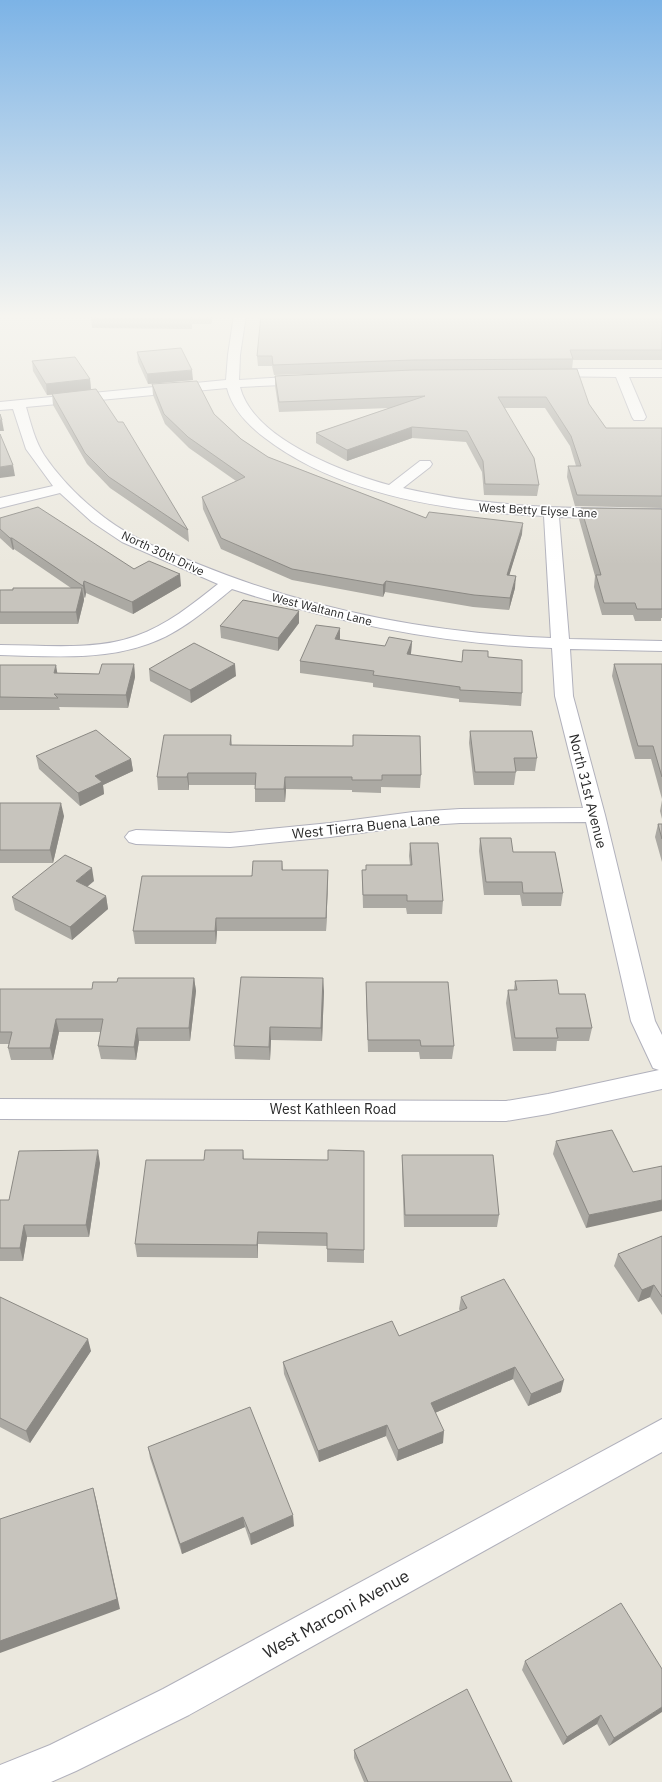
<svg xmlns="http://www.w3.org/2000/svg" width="662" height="1782" font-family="'IBM Plex Sans',sans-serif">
  <rect width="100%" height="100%" fill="#ebe8de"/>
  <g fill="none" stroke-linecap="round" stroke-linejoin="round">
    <g stroke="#b1b1bc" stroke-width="2">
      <path id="minor" d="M 234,315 L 246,315 L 240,355 L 239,380 L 305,376 L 311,380 L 305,384 L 240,387 C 253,439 343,472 389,485 L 420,461 L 430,461 L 432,464 L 430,467 L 403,488 C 489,508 575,509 662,509 L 662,519 L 559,517 L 569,639 L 662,641 L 662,651 L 570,649 L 573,696 L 605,815 L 655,1021 L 662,1035 L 662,1089 L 548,1114 L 506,1121 L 0,1119 L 0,1099 L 506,1101 L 548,1094 L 659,1070 L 653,1068 L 631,1021 L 586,822 L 460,823 L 413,826 L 330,837 L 230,847 L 136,844 L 129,842 L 125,837 L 129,832 L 136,830 L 230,833 L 330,823 L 413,812 L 460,809 L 583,808 L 555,696 L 552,648 C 442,644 336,623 232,589 C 206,610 180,633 148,644 C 101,661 49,656 0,655 L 0,645 C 42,645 96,651 136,636 C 167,625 193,604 218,584 L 122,542 L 92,522 L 60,493 L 0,508 L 0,498 L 53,486 L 26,449 L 13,409 L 0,410 L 0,402 L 226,380 L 228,355 ZM 227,388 C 232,409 248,425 265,438 C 340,496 451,512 544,516 L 551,638 C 430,633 311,610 198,564 C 179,556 158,549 139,539 C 103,521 67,489 44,455 C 35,441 31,424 26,407 Z
        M 549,369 L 662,369 L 662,377 L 629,377 L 646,417 L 644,420 L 634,420 L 632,417 L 616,377 L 545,376 L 543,373 L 545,370 Z
        M 662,1419 L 662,1452 L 189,1715 L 76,1771 L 51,1782 L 0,1782 L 0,1765 L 50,1745 L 163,1689 Z"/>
    </g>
    <use href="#minor" fill="#fff" fill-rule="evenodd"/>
  </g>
  <path fill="#aba9a3" d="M 92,315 L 213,315 L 211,324 L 192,324 L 192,329 L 92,328 L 91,318 Z
    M 662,315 L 662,360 L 573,360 L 572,369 L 589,404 L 606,428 L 662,428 L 662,508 L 575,506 L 567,477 L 568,466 L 576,466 L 570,446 L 545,408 L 505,408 L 539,485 L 537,496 L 484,495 L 482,472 L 466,442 L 412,438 L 347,461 L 316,443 L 316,433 L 390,408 L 279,412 L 275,386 L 275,376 L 383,372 L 274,375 L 272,366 L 258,366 L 257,356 Z
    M 137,352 L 193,380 L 148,384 L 138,362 Z
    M 32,361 L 90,379 L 91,389 L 188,530 L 189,542 L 110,488 L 87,464 L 53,405 L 52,394 L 56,394 L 47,395 L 33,371 Z
    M 152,384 L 214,414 L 241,439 L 268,457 L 426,518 L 522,534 L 509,575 L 515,588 L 509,610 L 473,607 L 385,592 L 383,597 L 292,580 L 221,549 L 203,509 L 202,497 L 236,481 L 189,448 L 165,424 L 153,395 Z
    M 581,508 L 662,509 L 662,618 L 661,618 L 661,621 L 635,621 L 633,615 L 602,615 L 594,587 L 595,576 L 579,519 Z
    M 0,518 L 134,569 L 181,586 L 133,614 L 86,593 L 85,598 L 84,597 L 84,600 L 78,624 L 0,624 L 0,590 L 71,588 L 14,549 L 13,550 L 0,538 Z
    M 299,611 L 299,623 L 278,651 L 221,638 L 220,626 Z
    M 340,640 L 385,646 L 412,641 L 411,653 L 411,655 L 462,662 L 488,657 L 522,693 L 521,706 L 459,702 L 459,699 L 373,687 L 373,683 L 300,673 L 300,661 Z
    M 134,664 L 135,677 L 128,708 L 59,707 L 60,710 L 0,710 L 0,665 L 58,673 L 99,674 Z
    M 614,664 L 662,664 L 662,799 L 651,759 L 635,759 L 612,676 Z
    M 149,669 L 236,676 L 191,703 L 150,681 Z
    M 470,731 L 537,758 L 535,771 L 516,771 L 514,785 L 474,785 L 469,743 Z
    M 231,735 L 232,745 L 421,775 L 420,788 L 381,787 L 381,793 L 352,792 L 352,790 L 286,789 L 285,802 L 255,802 L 255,785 L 189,785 L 189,790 L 158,790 L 157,777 Z
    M 36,756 L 131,759 L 133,771 L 103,785 L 104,794 L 80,806 L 39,769 Z
    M 662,800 L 662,819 L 660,811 Z
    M 0,803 L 64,816 L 53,863 L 0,863 Z
    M 658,824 L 662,824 L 662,862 L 655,837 Z
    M 480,838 L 513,852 L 563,893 L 561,906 L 522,906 L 520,895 L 484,895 L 479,851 Z
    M 410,843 L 443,901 L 442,914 L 407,914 L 406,908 L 363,908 L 362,870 L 410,865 L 409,856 Z
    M 282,861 L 283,870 L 328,870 L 326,931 L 217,931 L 216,944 L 135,944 L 133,931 Z
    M 94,881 L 87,887 L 106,896 L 108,909 L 72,940 L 15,910 L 12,897 Z
    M 194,978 L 196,991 L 190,1041 L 139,1041 L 136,1060 L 101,1059 L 98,1046 L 101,1032 L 59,1032 L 53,1060 L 11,1060 L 8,1048 L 9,1044 L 0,1044 L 0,989 L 92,989 Z
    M 515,981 L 559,994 L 592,1028 L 589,1041 L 557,1041 L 556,1051 L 513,1051 L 506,1003 L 508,990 L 514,990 Z
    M 366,982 L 454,1046 L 452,1059 L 420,1059 L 419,1052 L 368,1052 L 366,995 Z
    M 324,991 L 322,1041 L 271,1040 L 270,1060 L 235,1059 L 234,1046 Z
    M 556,1141 L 633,1172 L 586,1228 L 553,1154 Z
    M 243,1150 L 244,1159 L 364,1250 L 364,1263 L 327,1262 L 327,1246 L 258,1244 L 258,1258 L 137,1257 L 135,1244 L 204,1160 Z
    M 402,1155 L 499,1215 L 497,1227 L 404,1227 L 402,1168 Z
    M 100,1163 L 89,1237 L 27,1237 L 23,1261 L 0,1261 L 0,1200 L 9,1200 Z
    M 662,1236 L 662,1315 L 650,1297 L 638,1302 L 614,1266 L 618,1254 Z
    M 0,1297 L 91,1351 L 30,1443 L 0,1427 Z
    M 461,1297 L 561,1392 L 528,1406 L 513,1379 L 435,1413 L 443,1443 L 397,1461 L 386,1436 L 319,1462 L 284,1374 L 283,1362 L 399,1336 L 460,1311 L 459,1309 Z
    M 148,1447 L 294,1526 L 251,1545 L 245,1527 L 182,1554 L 150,1458 Z
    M 525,1661 L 662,1669 L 609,1746 L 597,1724 L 563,1745 L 522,1670 Z
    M 354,1750 L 512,1782 L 364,1782 L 354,1758 Z"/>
  <path fill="#8b8984" d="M 211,315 L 213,315 L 211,324 Z
    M 192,370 L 193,380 L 148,384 L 147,374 Z
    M 90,379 L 91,390 L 47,395 L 46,384 Z
    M 0,420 L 2,420 L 4,431 L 0,431 Z
    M 412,427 L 412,438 L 347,461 L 347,450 Z
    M 13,465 L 15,476 L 0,478 L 0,467 Z
    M 523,523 L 522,534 L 506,586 L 507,575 Z
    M 10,538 L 12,538 L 14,549 L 13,550 Z
    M 180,574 L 181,586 L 133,614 L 132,602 Z
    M 516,576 L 515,588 L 509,610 L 510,598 Z
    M 84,581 L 86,593 L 85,598 L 83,586 Z
    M 386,581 L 385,592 L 383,597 L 383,585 Z
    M 82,588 L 84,600 L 78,624 L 76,612 Z
    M 299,611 L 299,623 L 278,651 L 278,638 Z
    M 340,628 L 340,640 L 335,639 Z
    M 412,641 L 411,653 L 406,666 L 407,654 Z
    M 134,664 L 135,677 L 128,708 L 126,695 Z
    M 235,664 L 236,676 L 191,703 L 190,690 Z
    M 56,665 L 58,677 L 54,673 Z
    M 131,759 L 133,771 L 103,785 L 104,794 L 80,806 L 78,793 L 95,776 Z
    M 188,773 L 189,785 L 189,790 L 187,777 Z
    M 285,777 L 286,789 L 285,802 L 284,789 Z
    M 61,803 L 64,816 L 53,863 L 50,850 Z
    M 92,868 L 94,881 L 78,894 L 76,881 Z
    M 328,870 L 328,883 L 326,931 L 326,918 Z
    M 106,896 L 108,909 L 72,940 L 70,927 Z
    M 216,918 L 217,931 L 216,944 L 215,931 Z
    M 194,978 L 196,991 L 190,1041 L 189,1028 Z
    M 323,978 L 324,991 L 322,1041 L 321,1028 Z
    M 56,1019 L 59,1032 L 53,1060 L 50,1048 Z
    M 270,1027 L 271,1040 L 270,1060 L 269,1047 Z
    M 137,1028 L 139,1041 L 136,1060 L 134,1047 Z
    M 98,1150 L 100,1163 L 89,1237 L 86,1225 Z
    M 662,1200 L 662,1211 L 586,1228 L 589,1215 Z
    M 24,1225 L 27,1237 L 23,1261 L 20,1248 Z
    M 258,1232 L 258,1258 L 257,1245 Z
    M 654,1285 L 650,1297 L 638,1302 L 642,1290 Z
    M 88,1339 L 91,1351 L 30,1443 L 26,1431 Z
    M 515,1367 L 513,1379 L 430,1415 L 431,1403 Z
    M 564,1380 L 561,1392 L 528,1406 L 531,1394 Z
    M 387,1425 L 386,1436 L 319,1462 L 318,1451 Z
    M 444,1431 L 443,1443 L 397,1461 L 398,1450 Z
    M 93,1488 L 96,1499 L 120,1609 L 0,1653 L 0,1641 Z
    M 293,1515 L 294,1526 L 251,1545 L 250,1534 Z
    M 243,1517 L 245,1527 L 182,1554 L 180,1544 Z
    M 662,1707 L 662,1712 L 609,1746 L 614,1738 Z
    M 601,1715 L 597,1724 L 563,1745 L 567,1737 Z"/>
  <path fill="#c7c4bd" stroke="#8b8984" d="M 92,315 L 191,315 L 192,319 L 91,318 Z
    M 261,315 L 662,315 L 662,350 L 570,350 L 573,359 L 413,360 L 273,365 L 272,356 L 257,356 Z
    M 181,348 L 192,370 L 147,374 L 137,352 Z
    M 75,357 L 90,379 L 46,384 L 32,361 Z
    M 577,369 L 589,404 L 606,428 L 662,428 L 662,496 L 577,495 L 568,466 L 581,466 L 571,436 L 546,397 L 498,397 L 534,458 L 539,485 L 485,484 L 483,461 L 467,431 L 412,427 L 347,450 L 316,433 L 425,396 L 279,402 L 275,376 L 413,370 Z
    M 197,381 L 214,414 L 241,439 L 268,457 L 426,518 L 429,512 L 523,523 L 507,575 L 516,576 L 510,598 L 474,595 L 386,581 L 383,585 L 292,569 L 221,538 L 202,497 L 245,477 L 188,437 L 164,414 L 152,384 Z
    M 96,389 L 118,422 L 123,422 L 188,530 L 109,477 L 85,453 L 52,394 Z
    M 0,414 L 2,420 L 0,420 Z
    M 0,434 L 13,465 L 0,467 Z
    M 38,507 L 134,569 L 149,561 L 180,574 L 132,602 L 84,581 L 83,586 L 12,538 L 10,538 L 0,529 L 0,518 Z
    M 581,508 L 662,509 L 662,609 L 637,609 L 635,603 L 604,603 L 596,575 L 601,575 Z
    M 13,588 L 82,588 L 76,612 L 0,612 L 0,590 L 13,590 Z
    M 243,600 L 299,611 L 278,638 L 220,626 Z
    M 316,625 L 340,628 L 335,639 L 385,646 L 389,637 L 412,641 L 407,654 L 462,662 L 463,650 L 488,651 L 488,657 L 522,660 L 522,693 L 460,690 L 460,687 L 373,675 L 374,671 L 300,661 Z
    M 194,643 L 235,664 L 190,690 L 149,669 Z
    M 102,664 L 134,664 L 126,695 L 54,694 L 58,698 L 0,697 L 0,665 L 56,665 L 54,673 L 99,674 Z
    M 614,664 L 662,664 L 662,777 L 653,746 L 638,746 Z
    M 96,730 L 131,759 L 95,776 L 102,782 L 78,793 L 36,756 Z
    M 470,731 L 532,731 L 537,758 L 514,758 L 516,772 L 475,772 Z
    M 164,735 L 231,735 L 230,745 L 353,746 L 353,735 L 420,736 L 421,775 L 382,775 L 382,780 L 352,780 L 352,777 L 285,777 L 284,789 L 255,789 L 256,773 L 188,773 L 187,777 L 157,777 Z
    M 0,803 L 61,803 L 50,850 L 0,850 Z
    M 658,824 L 662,824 L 662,839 Z
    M 480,838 L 511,838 L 513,852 L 555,852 L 563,893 L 523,893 L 522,882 L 486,882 Z
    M 410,843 L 438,843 L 443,901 L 407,901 L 407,895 L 363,895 L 362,870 L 366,870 L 366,865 L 412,865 Z
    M 65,855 L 92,868 L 76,881 L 106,896 L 70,927 L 12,897 Z
    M 253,861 L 282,861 L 282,870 L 328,870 L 326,918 L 216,918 L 215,931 L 133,931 L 142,876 L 252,876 Z
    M 241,977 L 323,978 L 321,1028 L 270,1027 L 269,1047 L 234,1046 Z
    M 118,978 L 194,978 L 189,1028 L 137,1028 L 134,1047 L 98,1046 L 103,1019 L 56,1019 L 50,1048 L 8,1048 L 12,1032 L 0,1032 L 0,989 L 92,989 L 93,982 L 117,982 Z
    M 557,980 L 559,994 L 585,994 L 592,1028 L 556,1028 L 558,1038 L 515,1038 L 508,990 L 517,990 L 515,981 Z
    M 366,982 L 448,982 L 454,1046 L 421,1046 L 420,1040 L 368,1040 Z
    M 612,1130 L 633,1172 L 662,1166 L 662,1200 L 589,1215 L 556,1141 Z
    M 98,1150 L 86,1225 L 24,1225 L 20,1248 L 0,1248 L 0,1200 L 9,1200 L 19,1151 Z
    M 205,1150 L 243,1150 L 243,1159 L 328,1160 L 328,1150 L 364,1151 L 364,1250 L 327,1249 L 327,1233 L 258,1232 L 257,1245 L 135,1244 L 146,1160 L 204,1160 Z
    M 402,1155 L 493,1155 L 499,1215 L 405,1215 Z
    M 662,1236 L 662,1297 L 654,1285 L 642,1290 L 618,1254 Z
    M 504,1279 L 564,1380 L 531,1394 L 515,1367 L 431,1403 L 444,1431 L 398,1450 L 387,1425 L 318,1451 L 283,1362 L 392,1321 L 399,1336 L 467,1308 L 461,1297 Z
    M 0,1297 L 88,1339 L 26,1431 L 0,1418 Z
    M 250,1407 L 293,1515 L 250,1534 L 243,1517 L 180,1544 L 148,1447 Z
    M 93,1488 L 117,1599 L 0,1641 L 0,1519 Z
    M 621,1603 L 662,1669 L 662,1707 L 614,1738 L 601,1715 L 567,1737 L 525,1661 Z
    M 467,1689 L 512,1782 L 368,1782 L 354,1750 Z"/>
  <linearGradient id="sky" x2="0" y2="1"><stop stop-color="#7cb3e6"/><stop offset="0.56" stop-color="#f6f5f0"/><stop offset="1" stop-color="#f6f5f0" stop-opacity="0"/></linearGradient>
  <rect width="662" height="565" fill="url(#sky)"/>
  <g text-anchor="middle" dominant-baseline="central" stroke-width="3.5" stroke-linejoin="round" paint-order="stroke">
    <g font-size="12" fill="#2a2a2a" stroke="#fff">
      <text transform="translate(538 510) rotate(3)">West Betty Elyse Lane</text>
      <text transform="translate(163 553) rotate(25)">North 30th Drive</text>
      <text transform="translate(322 609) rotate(14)">West Waltann Lane</text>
    </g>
    <g font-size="14" fill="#2a2a2a" stroke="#fff">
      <text transform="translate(588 791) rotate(76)">North 31st Avenue</text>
      <text transform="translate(366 826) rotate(-6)">West Tierra Buena Lane</text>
      <text x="333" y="1109">West Kathleen Road</text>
    </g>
    <g font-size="17" fill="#2a2a2a" stroke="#fff">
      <text transform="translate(336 1614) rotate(-29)">West Marconi Avenue</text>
    </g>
  </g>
</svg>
